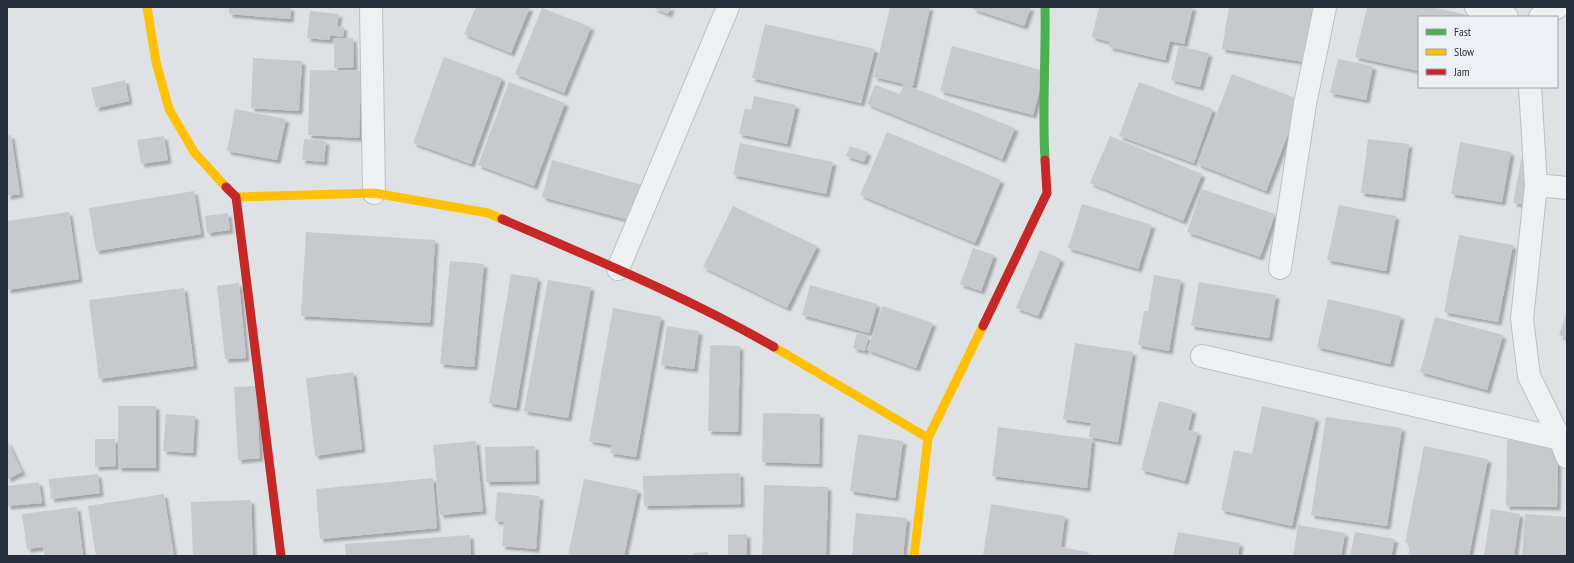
<svg xmlns="http://www.w3.org/2000/svg" width="1574" height="563" font-family="'PT Sans Narrow',sans-serif">
  <defs>
    <filter id="shadow"><feDropShadow dx="3.5" dy="3.5" stdDeviation="1" flood-color="#0004"/></filter>
  </defs>
  <rect width="100%" height="100%" fill="#dfe2e5"/>
  <path fill="#c7cacd" filter="url(#shadow)" d="M 229,7 L 291,7 L 290,19 L 229,14 Z
    M 476,7 L 530,7 L 511,53 L 464,34 Z
    M 652,7 L 671,7 L 668,14 Z
    M 890,7 L 930,7 L 913,86 L 874,77 Z
    M 973,7 L 1031,7 L 1024,26 L 973,9 Z
    M 1099,7 L 1193,7 L 1184,44 L 1170,41 L 1165,60 L 1109,47 L 1110,42 L 1092,37 Z
    M 1229,7 L 1312,7 L 1304,62 L 1222,49 Z
    M 1367,7 L 1432,7 L 1472,16 L 1419,17 L 1419,71 L 1355,57 Z
    M 542,8 L 591,27 L 564,93 L 515,74 Z
    M 310,11 L 339,14 L 337,26 L 344,27 L 343,37 L 330,35 L 330,40 L 307,38 Z
    M 765,24 L 875,49 L 861,103 L 752,78 Z
    M 353,38 L 354,67 L 334,68 L 334,39 Z
    M 952,46 L 1045,71 L 1033,115 L 940,91 Z
    M 1179,46 L 1209,53 L 1200,87 L 1171,80 Z
    M 444,57 L 502,78 L 471,164 L 413,143 Z
    M 253,58 L 302,61 L 299,111 L 251,108 Z
    M 1338,59 L 1373,66 L 1366,100 L 1330,93 Z
    M 310,70 L 361,71 L 359,138 L 308,135 Z
    M 1232,74 L 1301,100 L 1266,191 L 1197,164 Z
    M 125,80 L 129,101 L 96,108 L 91,88 Z
    M 509,82 L 565,103 L 534,186 L 478,165 Z
    M 1139,82 L 1213,109 L 1194,163 L 1119,136 Z
    M 904,84 L 1015,128 L 1002,159 L 867,104 L 875,85 L 900,94 Z
    M 754,96 L 796,105 L 787,144 L 739,134 L 745,108 L 751,110 Z
    M 235,109 L 286,119 L 277,160 L 227,151 Z
    M 887,132 L 1001,180 L 975,243 L 860,195 Z
    M 11,135 L 20,194 L 7,196 L 7,136 Z
    M 164,136 L 168,160 L 141,164 L 137,140 Z
    M 1110,136 L 1202,174 L 1183,221 L 1090,183 Z
    M 304,139 L 326,141 L 324,162 L 302,160 Z
    M 1368,139 L 1409,144 L 1402,198 L 1361,193 Z
    M 1460,142 L 1511,152 L 1502,202 L 1451,194 Z
    M 740,143 L 833,162 L 826,194 L 733,175 Z
    M 850,146 L 868,152 L 864,162 L 846,156 Z
    M 1523,150 L 1534,206 L 1513,203 Z
    M 552,160 L 642,185 L 632,221 L 542,197 Z
    M 1202,189 L 1275,214 L 1260,257 L 1187,232 Z
    M 194,191 L 201,234 L 96,251 L 89,208 Z
    M 1082,204 L 1152,225 L 1138,269 L 1068,248 Z
    M 1339,205 L 1396,216 L 1386,271 L 1327,260 Z
    M 733,206 L 817,246 L 787,308 L 703,267 Z
    M 69,212 L 79,279 L 7,290 L 7,221 Z
    M 228,213 L 230,230 L 207,233 L 205,216 Z
    M 306,232 L 435,240 L 430,323 L 301,316 Z
    M 1459,235 L 1513,245 L 1498,322 L 1444,312 Z
    M 973,248 L 994,255 L 981,291 L 960,284 Z
    M 1040,250 L 1061,259 L 1038,316 L 1016,308 Z
    M 450,261 L 484,264 L 474,367 L 440,364 Z
    M 511,274 L 538,278 L 516,408 L 489,403 Z
    M 1154,275 L 1181,280 L 1169,351 L 1138,345 L 1144,311 L 1148,311 Z
    M 548,280 L 591,287 L 568,418 L 524,411 Z
    M 1199,282 L 1276,295 L 1269,338 L 1191,326 Z
    M 239,283 L 246,358 L 225,359 L 217,286 Z
    M 810,285 L 877,304 L 869,333 L 802,315 Z
    M 184,288 L 194,366 L 99,379 L 89,300 Z
    M 1328,299 L 1401,316 L 1390,364 L 1317,347 Z
    M 883,306 L 933,323 L 916,368 L 867,350 Z
    M 613,308 L 661,317 L 636,457 L 610,453 L 612,445 L 589,441 Z
    M 1567,311 L 1567,338 L 1559,335 Z
    M 1435,317 L 1503,335 L 1487,390 L 1420,372 Z
    M 667,326 L 699,331 L 694,369 L 661,365 Z
    M 857,333 L 869,337 L 865,351 L 853,348 Z
    M 1075,343 L 1133,352 L 1118,442 L 1089,437 L 1091,423 L 1063,419 Z
    M 710,345 L 740,346 L 738,432 L 708,431 Z
    M 353,372 L 362,449 L 315,456 L 306,378 Z
    M 256,386 L 260,458 L 238,460 L 234,387 Z
    M 1159,401 L 1193,410 L 1188,430 L 1198,432 L 1185,481 L 1141,470 Z
    M 118,406 L 156,406 L 156,468 L 118,468 Z
    M 1262,406 L 1316,418 L 1292,526 L 1221,510 L 1234,450 L 1252,454 Z
    M 763,413 L 820,414 L 819,464 L 762,462 Z
    M 166,414 L 195,416 L 193,453 L 163,451 Z
    M 1326,417 L 1402,428 L 1387,526 L 1311,515 Z
    M 998,427 L 1092,439 L 1087,488 L 992,476 Z
    M 858,434 L 903,441 L 895,498 L 850,491 Z
    M 95,439 L 115,439 L 116,466 L 95,467 Z
    M 7,440 L 22,472 L 7,479 Z
    M 1507,440 L 1558,441 L 1557,507 L 1506,506 Z
    M 476,441 L 483,511 L 440,515 L 433,445 Z
    M 535,446 L 536,481 L 486,482 L 485,447 Z
    M 1424,446 L 1488,459 L 1469,556 L 1408,556 L 1410,544 L 1405,543 Z
    M 740,473 L 741,504 L 644,506 L 643,476 Z
    M 98,474 L 100,493 L 51,499 L 49,479 Z
    M 433,478 L 437,528 L 320,539 L 316,489 Z
    M 584,479 L 638,490 L 624,556 L 568,556 Z
    M 39,482 L 42,503 L 7,506 L 7,486 Z
    M 764,485 L 828,487 L 826,556 L 762,556 Z
    M 497,492 L 540,496 L 536,549 L 502,546 L 504,522 L 495,521 Z
    M 164,494 L 174,556 L 96,556 L 88,506 Z
    M 251,500 L 253,556 L 193,556 L 191,502 Z
    M 991,504 L 1065,516 L 1061,547 L 1088,552 L 1088,556 L 983,556 Z
    M 77,507 L 83,556 L 45,556 L 43,547 L 27,549 L 22,514 Z
    M 1491,509 L 1520,514 L 1514,556 L 1484,556 Z
    M 856,513 L 907,518 L 903,556 L 852,556 Z
    M 1525,514 L 1567,517 L 1567,556 L 1522,556 Z
    M 1298,525 L 1345,533 L 1341,556 L 1293,556 Z
    M 1178,532 L 1240,543 L 1238,556 L 1173,556 Z
    M 1355,532 L 1395,539 L 1391,556 L 1350,556 Z
    M 747,534 L 747,556 L 728,556 L 728,535 Z
    M 470,535 L 471,556 L 346,556 L 345,544 Z
    M 708,552 L 708,556 L 694,556 L 694,553 Z"/>
  <g fill="none" stroke-linecap="round" stroke-linejoin="round">
    <g stroke="#bec0c3" stroke-width="24">
      <path id="street" d="M 371,7 L 374,193
        M 1476,7 L 1507,17
        M 1540,17 L 1558,7
        M 1530,87 L 1536,185 L 1522,319 L 1529,376 L 1560,439 L 1567,457
        M 1536,185 L 1567,188
        M 1280,268 L 1305,104 L 1325,7
        M 618,269 L 728,7
        M 1202,356 L 1560,439"/>
    </g>
    <use href="#street" stroke="#eff0f1" stroke-width="22"/>
    <path stroke="#4caf50" stroke-width="9" d="M 1045,160 C 1042,109 1046,58 1045,7"/>
    <path stroke="#ffc107" stroke-width="9" d="M 147,7 L 156,62 L 169,109 L 194,152 L 226,187
      M 236,197 L 374,193 L 488,213 L 502,219
      M 774,347 L 928,438
      M 914,556 L 928,438 L 983,326"/>
    <path stroke="#c62828" stroke-width="9" d="M 226,187 L 236,197 L 281,556
      M 502,219 C 594,259 688,297 774,347
      M 983,326 L 1047,193 L 1045,160"/>
  </g>
  <rect width="1574" height="563" fill="none" stroke="#272f3d" stroke-width="16"/>
  <rect x="1418" y="16" width="140" height="72" fill="#ecf0f5" stroke="#9da3ab"/>
  <rect x="1426" y="29" width="20" height="6" fill="#4caf50" stroke="#9da3ab"/>
  <text x="1454" y="36" font-size="12" fill="#272f3d">Fast</text>
  <rect x="1426" y="49" width="20" height="6" fill="#ffc107" stroke="#9da3ab"/>
  <text x="1454" y="56" font-size="12" fill="#272f3d">Slow</text>
  <rect x="1426" y="69" width="20" height="6" fill="#c62828" stroke="#9da3ab"/>
  <text x="1454" y="76" font-size="12" fill="#272f3d">Jam</text>
</svg>
